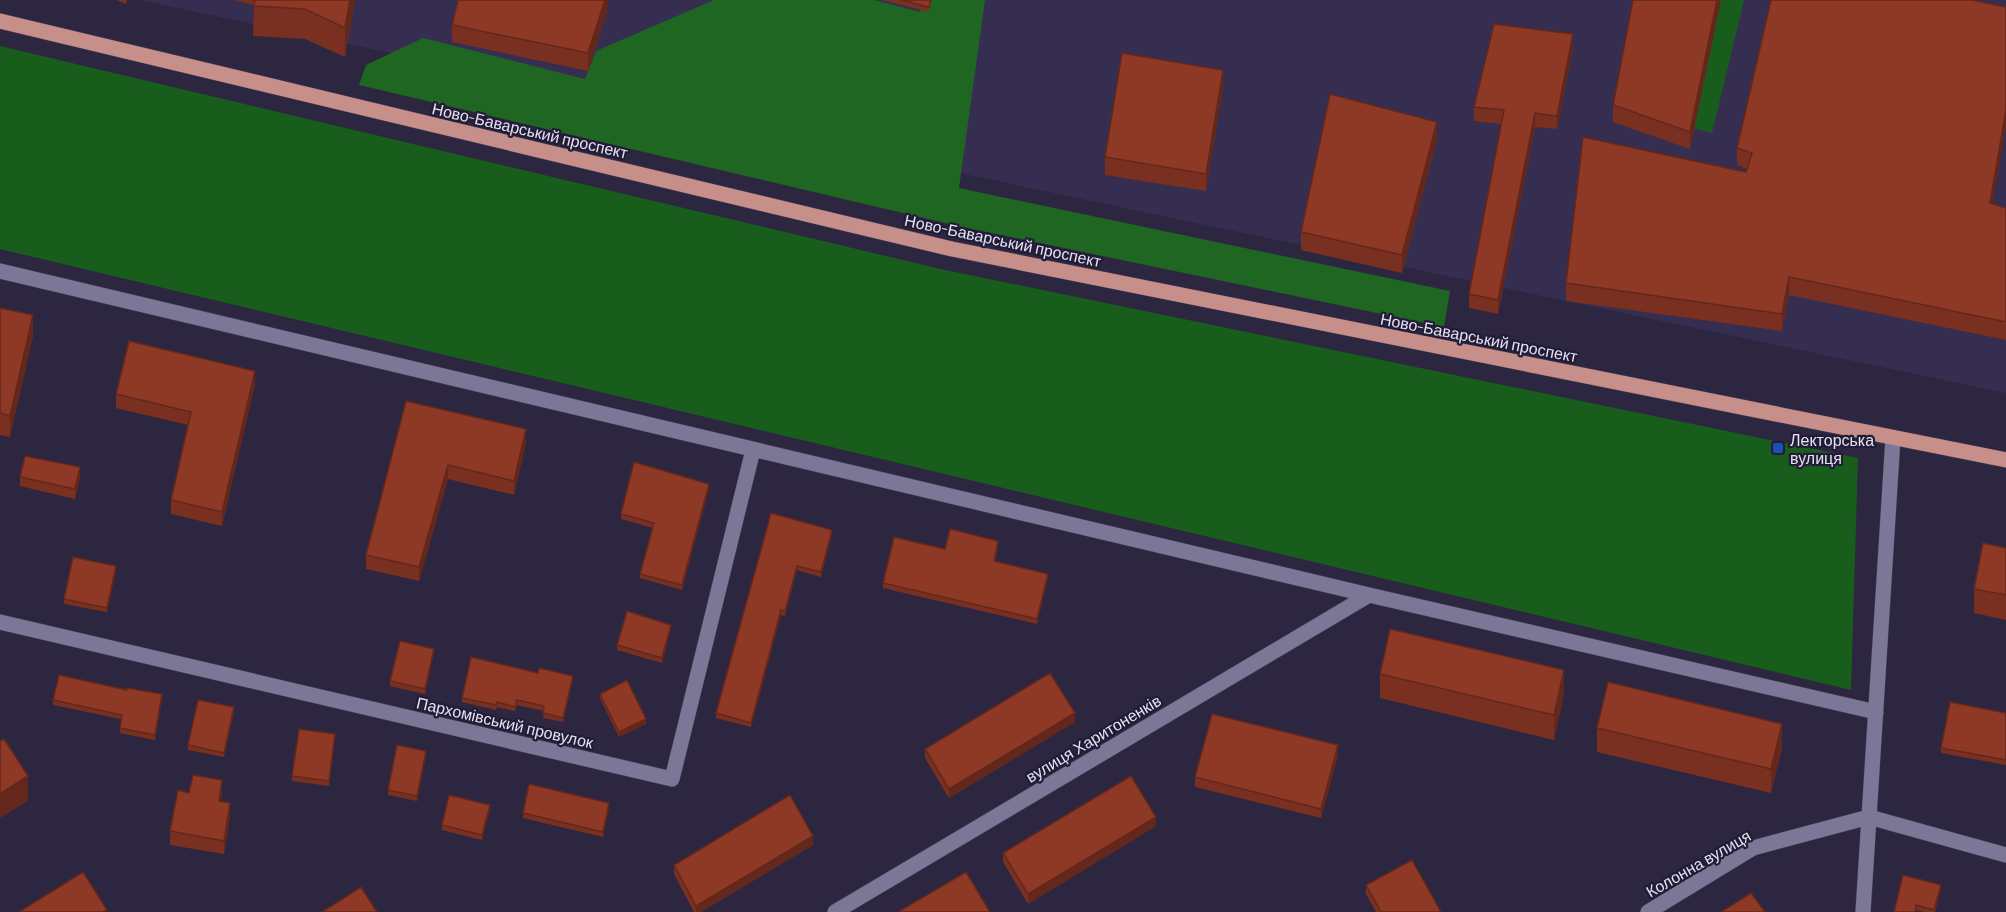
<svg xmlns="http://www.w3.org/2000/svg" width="2006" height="912" font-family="Barlow,sans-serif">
  <rect width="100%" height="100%" fill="#2c2641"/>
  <path fill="#362e50" d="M 140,0 L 2006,0 L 2006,393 L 1566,301 Z"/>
  <path fill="#195d1d" d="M 1719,0 L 1744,0 L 1712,133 L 1690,127 Z
    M 0,46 L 945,270 L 1858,458 L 1851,690 L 0,249 Z"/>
  <path fill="#206623" d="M 714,0 L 874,0 L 920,12 L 923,0 L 985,0 L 959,188 L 1450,291 L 1444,327 L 958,226 L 359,85 L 366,65 L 423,38 L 585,79 L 596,51 Z"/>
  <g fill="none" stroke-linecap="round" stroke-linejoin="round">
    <g stroke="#474158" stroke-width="16">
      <path id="minor" d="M 0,271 L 1369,595 L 1876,712
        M 0,622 L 672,779 L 753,450
        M 835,912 L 1369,595
        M 1648,912 L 1753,848 L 1869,817 L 2006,855
        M 1863,912 L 1893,438"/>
    </g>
    <g stroke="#474158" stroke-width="16">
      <path id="major" d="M 0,21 L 952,249 L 2006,460"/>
    </g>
    <use href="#minor" stroke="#7d7797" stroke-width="15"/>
    <use href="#major" stroke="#c68f89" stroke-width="15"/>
  </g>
  <path fill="#7a3021" d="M 116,0 L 127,0 L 126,4 Z
    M 233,0 L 355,0 L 345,57 L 305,39 L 253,36 L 254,5 Z
    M 608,0 L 608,9 L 588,71 L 452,42 L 452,25 Z
    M 882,0 L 931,0 L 929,12 Z
    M 1633,0 L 1721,0 L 1690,149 L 1613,122 L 1613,105 Z
    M 1573,47 L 1557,129 L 1535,127 L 1498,314 L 1469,308 L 1469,294 L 1502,124 L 1474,121 L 1474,107 Z
    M 1223,87 L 1206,191 L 1105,175 L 1105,157 Z
    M 1437,140 L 1402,273 L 1301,250 L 1301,232 Z
    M 1737,148 L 1993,204 L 2006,208 L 2006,340 L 1789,295 L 1782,331 L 1566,301 L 1566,283 L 1746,172 L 1747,169 L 1737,165 Z
    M 0,308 L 33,336 L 10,437 L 0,435 Z
    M 255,384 L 222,526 L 171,514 L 171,500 L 188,425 L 116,408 L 116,394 Z
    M 406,401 L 526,443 L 514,495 L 448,479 L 419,581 L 366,569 L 366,555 Z
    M 20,477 L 80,477 L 75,499 L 20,486 Z
    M 709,489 L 682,590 L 640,578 L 640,574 L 653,528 L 621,519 L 621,514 Z
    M 771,513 L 832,534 L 821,577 L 797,570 L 785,616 L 781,615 L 751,727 L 716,718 L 716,713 Z
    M 998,546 L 995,562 L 1048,578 L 1037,624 L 883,588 L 883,583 L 945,549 Z
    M 2006,548 L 2006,620 L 1974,613 L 1974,589 Z
    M 116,571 L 107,612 L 64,604 L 64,599 Z
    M 671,629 L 662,663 L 617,650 L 617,645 Z
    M 434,653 L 425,694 L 390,686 L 390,681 Z
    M 538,673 L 573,680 L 563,722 L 543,718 L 544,711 L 517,705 L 515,711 L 497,707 L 496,710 L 462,702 L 462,698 Z
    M 1380,674 L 1564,694 L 1554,740 L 1380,698 Z
    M 600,694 L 646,724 L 619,737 L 600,698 Z
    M 162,699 L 155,740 L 120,733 L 121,719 L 53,705 L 53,700 Z
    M 234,712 L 224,757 L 188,750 L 188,745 Z
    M 2006,713 L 2006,765 L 1941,753 L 1941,748 Z
    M 1075,722 L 949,798 L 925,758 L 925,749 Z
    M 1597,728 L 1782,748 L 1771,793 L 1597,752 Z
    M 335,739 L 329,786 L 292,781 L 292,776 Z
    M 1338,755 L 1321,818 L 1195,787 L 1195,777 Z
    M 426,756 L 417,801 L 388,795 L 388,790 Z
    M 189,793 L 222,794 L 221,801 L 230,816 L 224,854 L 170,845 L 170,831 Z
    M 609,807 L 603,837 L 523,818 L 523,813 Z
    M 490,810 L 482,840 L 442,830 L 442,825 Z
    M 1156,826 L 1028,904 L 1003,862 L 1003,853 Z
    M 813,845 L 701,912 L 694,912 L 674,874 L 674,865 Z
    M 1366,885 L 1441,912 L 1376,912 L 1366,894 Z
    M 1941,889 L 1935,912 L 1925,912 L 1916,910 L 1894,912 Z"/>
  <path fill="#63271b" d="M 350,0 L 355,0 L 345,57 L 345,28 Z
    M 605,0 L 608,0 L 608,9 L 588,71 L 588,53 Z
    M 1717,0 L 1721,0 L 1690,149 L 1690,132 Z
    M 1573,34 L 1573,47 L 1557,129 L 1557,116 Z
    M 1223,70 L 1223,87 L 1206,191 L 1206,174 Z
    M 2006,110 L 2006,127 L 1990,220 L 1990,203 Z
    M 1535,113 L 1535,127 L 1498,314 L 1498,300 Z
    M 1437,122 L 1437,140 L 1402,273 L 1402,255 Z
    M 1789,277 L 1789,295 L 1782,331 L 1782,314 Z
    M 33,315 L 33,336 L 10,437 L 10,416 Z
    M 255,371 L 255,384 L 222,526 L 222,512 Z
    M 526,429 L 526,443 L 514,495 L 514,481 Z
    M 448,465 L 448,479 L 419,581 L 419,567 Z
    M 80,467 L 80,477 L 75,499 L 75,489 Z
    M 709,484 L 709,489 L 682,590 L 682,585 Z
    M 832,530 L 832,534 L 821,577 L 821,572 Z
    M 116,566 L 116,571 L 107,612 L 107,608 Z
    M 797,566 L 797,570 L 785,616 L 785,611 Z
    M 1048,574 L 1048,578 L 1037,624 L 1037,619 Z
    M 781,610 L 781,615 L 751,727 L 751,723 Z
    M 671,625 L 671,629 L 662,663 L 662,658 Z
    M 434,649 L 434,653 L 425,694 L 425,689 Z
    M 1564,670 L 1564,694 L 1554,740 L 1554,715 Z
    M 573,676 L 573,680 L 563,722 L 563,718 Z
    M 162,694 L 162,699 L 155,740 L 155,735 Z
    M 234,707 L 234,712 L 224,757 L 224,753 Z
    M 1075,713 L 1075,722 L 949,798 L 949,789 Z
    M 646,719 L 646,724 L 619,737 L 619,732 Z
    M 1782,724 L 1782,748 L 1771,793 L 1771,769 Z
    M 335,734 L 335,739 L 329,786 L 329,781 Z
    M 1338,745 L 1338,755 L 1321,818 L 1321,809 Z
    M 426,751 L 426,756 L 417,801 L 417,796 Z
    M 28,776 L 28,801 L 0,818 L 0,794 Z
    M 222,780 L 222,794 L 219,814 L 219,801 Z
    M 230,803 L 230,816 L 224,854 L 224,841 Z
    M 609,803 L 609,807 L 603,837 L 603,832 Z
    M 490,805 L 490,810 L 482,840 L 482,835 Z
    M 1156,817 L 1156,826 L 1028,904 L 1028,894 Z
    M 813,836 L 813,845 L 701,912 L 696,912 L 696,906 Z
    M 1941,885 L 1941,889 L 1934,912 L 1934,910 Z"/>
  <path fill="#8e3826" stroke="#63271b" stroke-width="1.5" d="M 255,0 L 350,0 L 345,28 L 305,9 L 253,6 Z
    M 458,0 L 605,0 L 588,53 L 452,25 Z
    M 901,0 L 931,0 L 929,7 Z
    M 1633,0 L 1717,0 L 1690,132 L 1613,105 Z
    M 1771,0 L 1972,0 L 2006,7 L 2006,110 L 1990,203 L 2006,208 L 2006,322 L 1789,277 L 1782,314 L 1566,283 L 1583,137 L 1746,172 L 1752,153 L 1737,148 Z
    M 1494,24 L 1573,34 L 1557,116 L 1535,113 L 1498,300 L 1469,294 L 1504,110 L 1474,107 Z
    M 1122,53 L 1223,70 L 1206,174 L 1105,157 Z
    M 1330,94 L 1437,122 L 1402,255 L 1301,232 Z
    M 0,308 L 33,315 L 10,416 L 0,413 Z
    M 129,341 L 255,371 L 222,512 L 171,500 L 191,412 L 116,394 Z
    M 406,401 L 526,429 L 514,481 L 448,465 L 419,567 L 366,555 Z
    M 25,456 L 80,467 L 75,489 L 20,477 Z
    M 634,462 L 709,484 L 682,585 L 640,574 L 654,523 L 621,514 Z
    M 771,513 L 832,530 L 821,572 L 797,566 L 785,611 L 781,610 L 751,723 L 716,713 Z
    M 950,529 L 998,541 L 994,561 L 1048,574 L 1037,619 L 883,583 L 894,537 L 945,549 Z
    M 1983,543 L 2006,548 L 2006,595 L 1974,589 Z
    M 73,557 L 116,566 L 107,608 L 64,599 Z
    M 627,611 L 671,625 L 662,658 L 617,645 Z
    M 1390,629 L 1564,670 L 1554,715 L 1380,674 Z
    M 400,641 L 434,649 L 425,689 L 390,681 Z
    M 471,657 L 538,673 L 539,668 L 573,676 L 563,718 L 543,713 L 544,706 L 517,700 L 515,707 L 497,702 L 496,705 L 462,698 Z
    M 1050,673 L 1075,713 L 949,789 L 925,749 Z
    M 59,675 L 127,690 L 127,688 L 162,694 L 155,735 L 120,728 L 122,715 L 53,700 Z
    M 627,680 L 646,719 L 619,732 L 600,694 Z
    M 1608,682 L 1782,724 L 1771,769 L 1597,728 Z
    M 198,700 L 234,707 L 224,753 L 188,745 Z
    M 1950,702 L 2006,713 L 2006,760 L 1941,748 Z
    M 1212,714 L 1338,745 L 1321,809 L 1195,777 Z
    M 299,729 L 335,734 L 329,781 L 292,776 Z
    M 4,739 L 28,776 L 0,794 L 0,741 Z
    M 397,745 L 426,751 L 417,796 L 388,790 Z
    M 193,775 L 222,780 L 219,801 L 230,803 L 224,841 L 170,831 L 178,790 L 189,793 Z
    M 1131,776 L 1156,817 L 1028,894 L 1003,853 Z
    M 529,784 L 609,803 L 603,832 L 523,813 Z
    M 449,795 L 490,805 L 482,835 L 442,825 Z
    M 790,795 L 813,836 L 696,906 L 674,865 Z
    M 1412,860 L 1441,912 L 1381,912 L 1366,885 Z
    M 83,872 L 107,910 L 103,912 L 19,912 Z
    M 966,872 L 990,912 L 898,912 Z
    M 1903,875 L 1941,885 L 1934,910 L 1916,905 L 1915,912 L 1894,912 Z
    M 361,887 L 377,912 L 322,912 Z
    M 1751,893 L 1765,912 L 1721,912 Z"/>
  <rect fill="#1a4fb4" stroke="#221c36" stroke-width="2" x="1772" y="442" width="12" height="12" rx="3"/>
  <g text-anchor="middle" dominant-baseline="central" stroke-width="4.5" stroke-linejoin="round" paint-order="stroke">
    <g font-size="16" fill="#e4e1f3" stroke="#221c36">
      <text transform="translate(530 130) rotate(13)">Ново-Баварський проспект</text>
      <text transform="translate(1003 240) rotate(12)">Ново-Баварський проспект</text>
      <text transform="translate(1479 337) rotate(11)">Ново-Баварський проспект</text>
      <text transform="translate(505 722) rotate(13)">Пархомівський провулок</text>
      <text transform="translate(1093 738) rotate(-31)">вулиця Харитоненків</text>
      <text transform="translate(1698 863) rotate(-30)">Колонна вулиця</text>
    </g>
    <g font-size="16" fill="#e4e1f3" stroke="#221c36" text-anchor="start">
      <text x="1790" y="439">Лекторська<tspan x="1790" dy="18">вулиця</tspan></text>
    </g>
  </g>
</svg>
